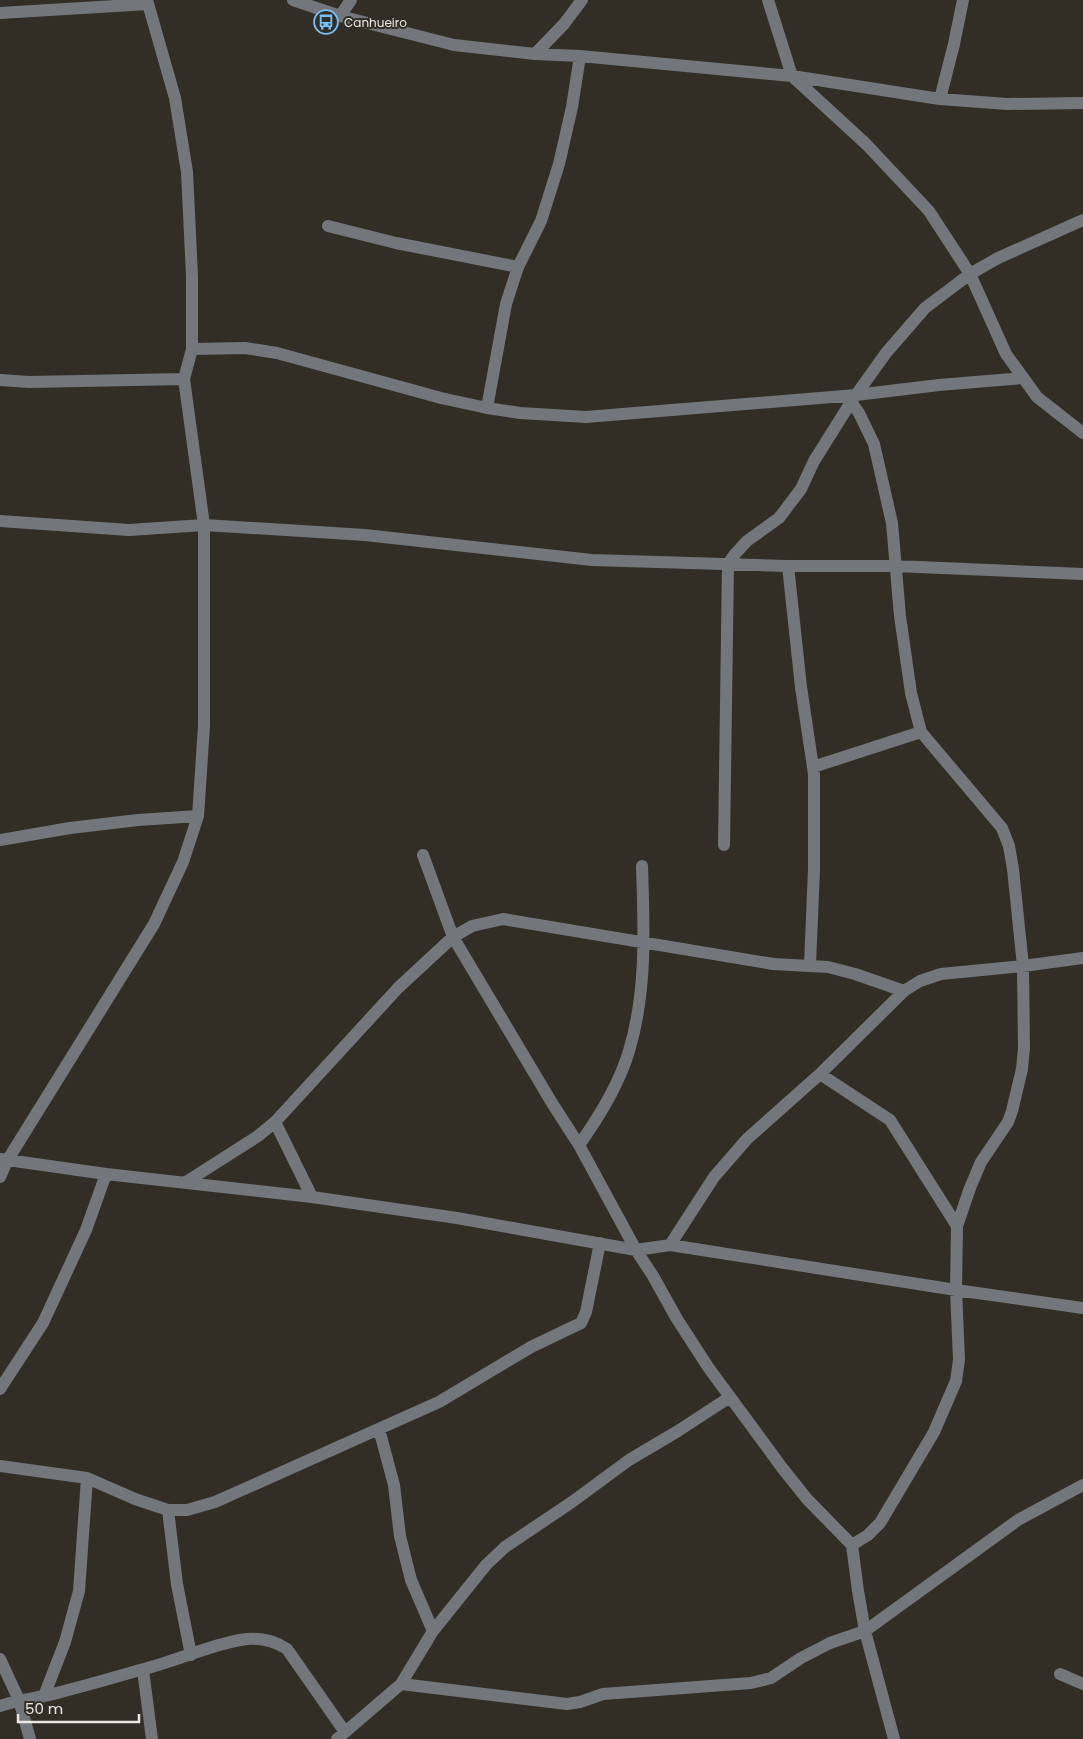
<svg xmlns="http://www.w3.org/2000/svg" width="1083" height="1739" font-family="Poppins,sans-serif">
  <rect width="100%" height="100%" fill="#322e26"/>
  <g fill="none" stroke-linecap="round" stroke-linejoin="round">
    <path stroke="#73777b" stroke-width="12" d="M 293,0 L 340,16 L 454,45 L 535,54 L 580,56 L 792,76 L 940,99 L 1007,104 L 1083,103
      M 768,0 L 792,76 L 866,144 L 929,211 L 970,274 L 1006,354 L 1037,397 L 1083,433
      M 0,13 L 148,4
      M 340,16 L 351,0
      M 535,54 L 564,24 L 582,0
      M 940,99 L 954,44 L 963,0
      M 328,226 L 396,243 L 518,267
      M 192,349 L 245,348 L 277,353 L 441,398 L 487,408 L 520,413 L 586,417 L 856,395 L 939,385 L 1023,378
      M 0,380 L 29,382 L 184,379
      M 851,402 L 859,413 L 874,444 L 892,523 L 900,616 L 911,693 L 921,732 L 1002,828 L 1009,846 L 1013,869 L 1023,966 L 1024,1048 L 1022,1069 L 1012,1111 L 1008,1122 L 981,1162 L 970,1188 L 957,1226 L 956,1290 L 959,1360 L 956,1381 L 934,1432 L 880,1523 L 868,1535 L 852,1545
      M 487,408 L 506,304 L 518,267 L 541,221 L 559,164 L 572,107 L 580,56
      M 0,521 L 129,530 L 204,525 L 365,535 L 592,560 L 788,566 L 895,566 L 1083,574
      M 788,566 L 801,687 L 814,774 L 814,869 L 810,965
      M 813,767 L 921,732
      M 0,840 L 70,828 L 138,820 L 198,816
      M 724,845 L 728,564 L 735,554 L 747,541 L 779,518 L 801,489 L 814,461 L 851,402 L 886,353 L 925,308 L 970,274 L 998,258 L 1083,220
      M 423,855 L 453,937 L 552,1103 L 579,1145 L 636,1250 L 653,1276 L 677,1319 L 708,1367 L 783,1469 L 807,1499 L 852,1545 L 858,1591 L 865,1631 L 894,1739
      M 820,1074 L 890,1120 L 957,1226
      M 275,1122 L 312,1197
      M 579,1145 C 599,1117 619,1085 629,1051 C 647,991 644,929 642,866
      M 0,1159 L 106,1174 L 312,1197 L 457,1218 L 636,1250 L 670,1245 L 956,1290 L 1083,1308
      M 0,1177 L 7,1161 L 154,924 L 183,862 L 198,816 L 204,726 L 204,525 L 184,379 L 192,349 L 192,276 L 187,172 L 175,98 L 147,0
      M 186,1182 L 258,1136 L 275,1122 L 398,988 L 453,937 L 472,926 L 503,919 L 773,964 L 828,967 L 855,974 L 904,991
      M 670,1245 L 714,1177 L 747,1139 L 820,1074 L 904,991 L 920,981 L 941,974 L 1023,966 L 1083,958
      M 0,1389 L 43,1323 L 86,1230 L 106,1174
      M 379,1429 L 394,1485 L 400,1536 L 411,1580 L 433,1631
      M 0,1466 L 87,1478 L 135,1499 L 168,1510 L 187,1510 L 215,1502 L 439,1402 L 531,1347 L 581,1323 L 586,1312 L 600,1243
      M 168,1510 L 177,1584 L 191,1655
      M 0,1659 L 19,1700 L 30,1739
      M 143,1670 L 152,1739
      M 1060,1674 L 1083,1684
      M 401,1684 L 567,1704 L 580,1702 L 603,1694 L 751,1683 L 771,1678 L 801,1658 L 830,1643 L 865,1631 L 1018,1520 L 1083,1485
      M 44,1696 L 65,1642 L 79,1591 L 87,1478
      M 0,1706 C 15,1701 29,1699 44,1696 C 78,1688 111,1678 144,1669 C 176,1661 207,1646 240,1640 C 257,1637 273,1640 287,1649 L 345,1732
      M 337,1739 L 401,1684 L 433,1631 L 486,1565 L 505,1547 L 572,1502 L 629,1460 L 678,1431 L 730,1397"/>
  </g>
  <defs>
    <g id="bus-ring" transform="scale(1.25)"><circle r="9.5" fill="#322e26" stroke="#76c0f7" stroke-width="1.5"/><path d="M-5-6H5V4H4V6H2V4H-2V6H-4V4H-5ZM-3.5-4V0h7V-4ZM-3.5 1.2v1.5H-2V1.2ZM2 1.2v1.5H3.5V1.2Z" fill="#76c0f7"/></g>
  </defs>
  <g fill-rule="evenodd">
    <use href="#bus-ring" x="326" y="22"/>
  </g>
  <g text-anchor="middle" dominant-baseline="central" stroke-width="4" stroke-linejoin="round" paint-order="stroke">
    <g font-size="12" fill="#ebe8e3" stroke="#322e26" text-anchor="start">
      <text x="344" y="22">Canhueiro</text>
    </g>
  </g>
  <path d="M18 1714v8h121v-8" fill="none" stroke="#ebe8e3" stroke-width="2.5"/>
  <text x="25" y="1714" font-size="15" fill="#ebe8e3" stroke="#322e26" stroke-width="4" paint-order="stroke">50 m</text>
</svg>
